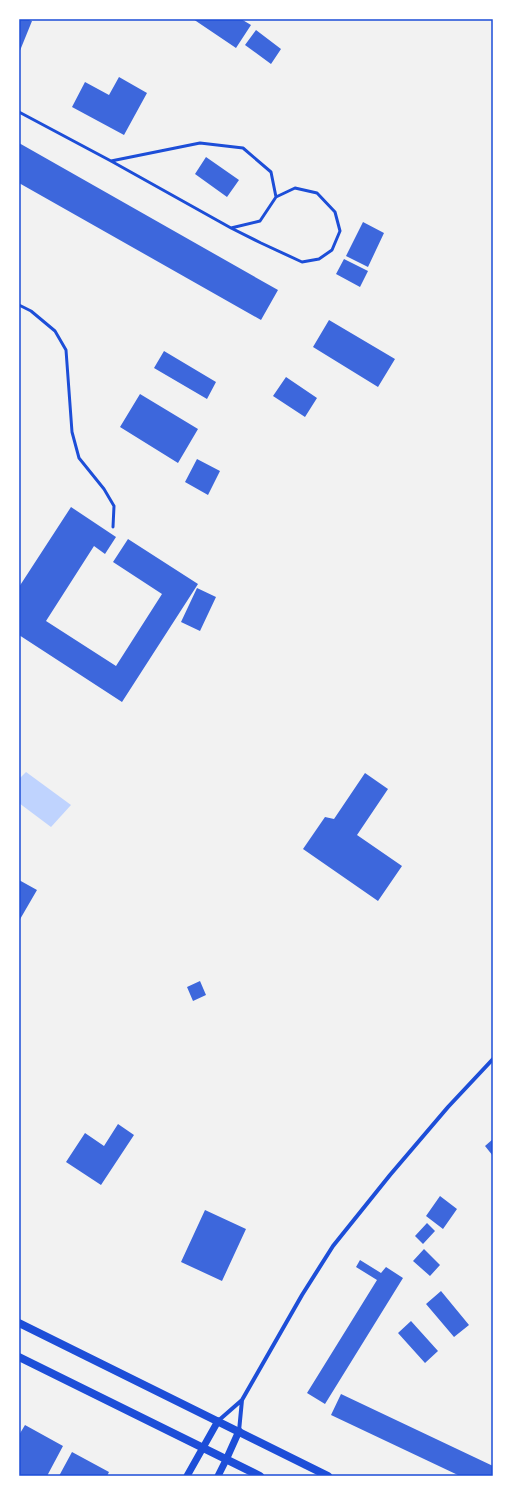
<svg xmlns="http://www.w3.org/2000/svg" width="512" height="1495" font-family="'Source Sans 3',sans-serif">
  <rect width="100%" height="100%" fill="#f2f2f2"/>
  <path fill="#bfd3fe" d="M 26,772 L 71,805 L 51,827 L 19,803 L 19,779 Z"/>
  <path fill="#3d67dc" d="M 19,19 L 26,19 L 32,21 L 19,53 Z
    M 193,19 L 241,19 L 251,25 L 236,48 Z
    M 256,30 L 281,49 L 271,64 L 245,45 Z
    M 119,77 L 147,93 L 124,135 L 72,107 L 85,82 L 109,95 Z
    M 19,143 L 278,290 L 261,320 L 19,183 Z
    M 206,157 L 239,180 L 227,197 L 195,174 Z
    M 363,222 L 384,233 L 368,267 L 346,256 Z
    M 344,259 L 368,271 L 360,287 L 336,274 Z
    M 329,320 L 395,359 L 378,387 L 313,347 Z
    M 164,351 L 216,382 L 207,399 L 154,368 Z
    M 286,377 L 317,398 L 305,417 L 273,396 Z
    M 140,394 L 198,429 L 178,463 L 120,427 Z
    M 197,459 L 220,471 L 208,495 L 185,482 Z
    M 71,507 L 116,537 L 105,554 L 94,546 L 46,621 L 116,666 L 162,594 L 113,562 L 128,539 L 198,584 L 122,702 L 19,635 L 19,587 Z
    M 197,588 L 216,597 L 200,631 L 181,622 Z
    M 365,773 L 388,789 L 357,835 L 402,866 L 378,901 L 303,849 L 325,817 L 334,819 Z
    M 19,880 L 37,890 L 19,921 Z
    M 200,981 L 206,995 L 193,1001 L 187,987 Z
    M 118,1124 L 134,1135 L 101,1185 L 66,1162 L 85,1133 L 104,1146 Z
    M 493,1139 L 493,1156 L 485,1146 Z
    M 440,1196 L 457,1209 L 443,1229 L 426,1216 Z
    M 205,1210 L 246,1229 L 222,1281 L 181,1262 Z
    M 427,1223 L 435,1231 L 423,1244 L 415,1236 Z
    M 424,1249 L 440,1265 L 430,1276 L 413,1261 Z
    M 360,1260 L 381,1273 L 386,1267 L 403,1278 L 325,1404 L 307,1393 L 377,1280 L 356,1267 Z
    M 441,1291 L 469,1325 L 454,1337 L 426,1304 Z
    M 411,1321 L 438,1351 L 425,1363 L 398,1333 Z
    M 341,1394 L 493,1466 L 493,1476 L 460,1476 L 331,1415 Z
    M 25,1425 L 63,1446 L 47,1476 L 19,1476 L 19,1435 Z
    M 72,1452 L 109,1472 L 107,1476 L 59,1476 Z"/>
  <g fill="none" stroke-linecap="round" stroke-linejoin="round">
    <path stroke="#1d4ed8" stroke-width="3" d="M 19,112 L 111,161 L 231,228 L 260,221 L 276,197 L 271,172 L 243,148 L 200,143 L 111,161
      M 231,228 L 261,243 L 302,262 L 319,259 L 332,250 L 340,231 L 335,212 L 317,193 L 295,188 L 276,197
      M 19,305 L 31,311 L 55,331 L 66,350 L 72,432 L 79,458 L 104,489 L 114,506 L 113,527"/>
    <path stroke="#1d4ed8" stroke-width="4" d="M 218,1421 L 242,1400 L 302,1295 L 333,1246 L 390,1175 L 448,1107 L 493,1059
      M 239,1431 L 242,1400"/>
    <path stroke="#1d4ed8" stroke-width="7" d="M 187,1476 L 218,1421
      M 218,1476 L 226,1460 L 239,1431"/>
    <path stroke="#1d4ed8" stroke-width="8" d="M 19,1323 L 328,1476
      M 19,1357 L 260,1476"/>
  </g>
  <rect width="512" height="1495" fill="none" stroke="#ffffff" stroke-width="40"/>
  <rect x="20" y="20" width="472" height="1455" fill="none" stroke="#1d4ed8" stroke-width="1.5"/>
</svg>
